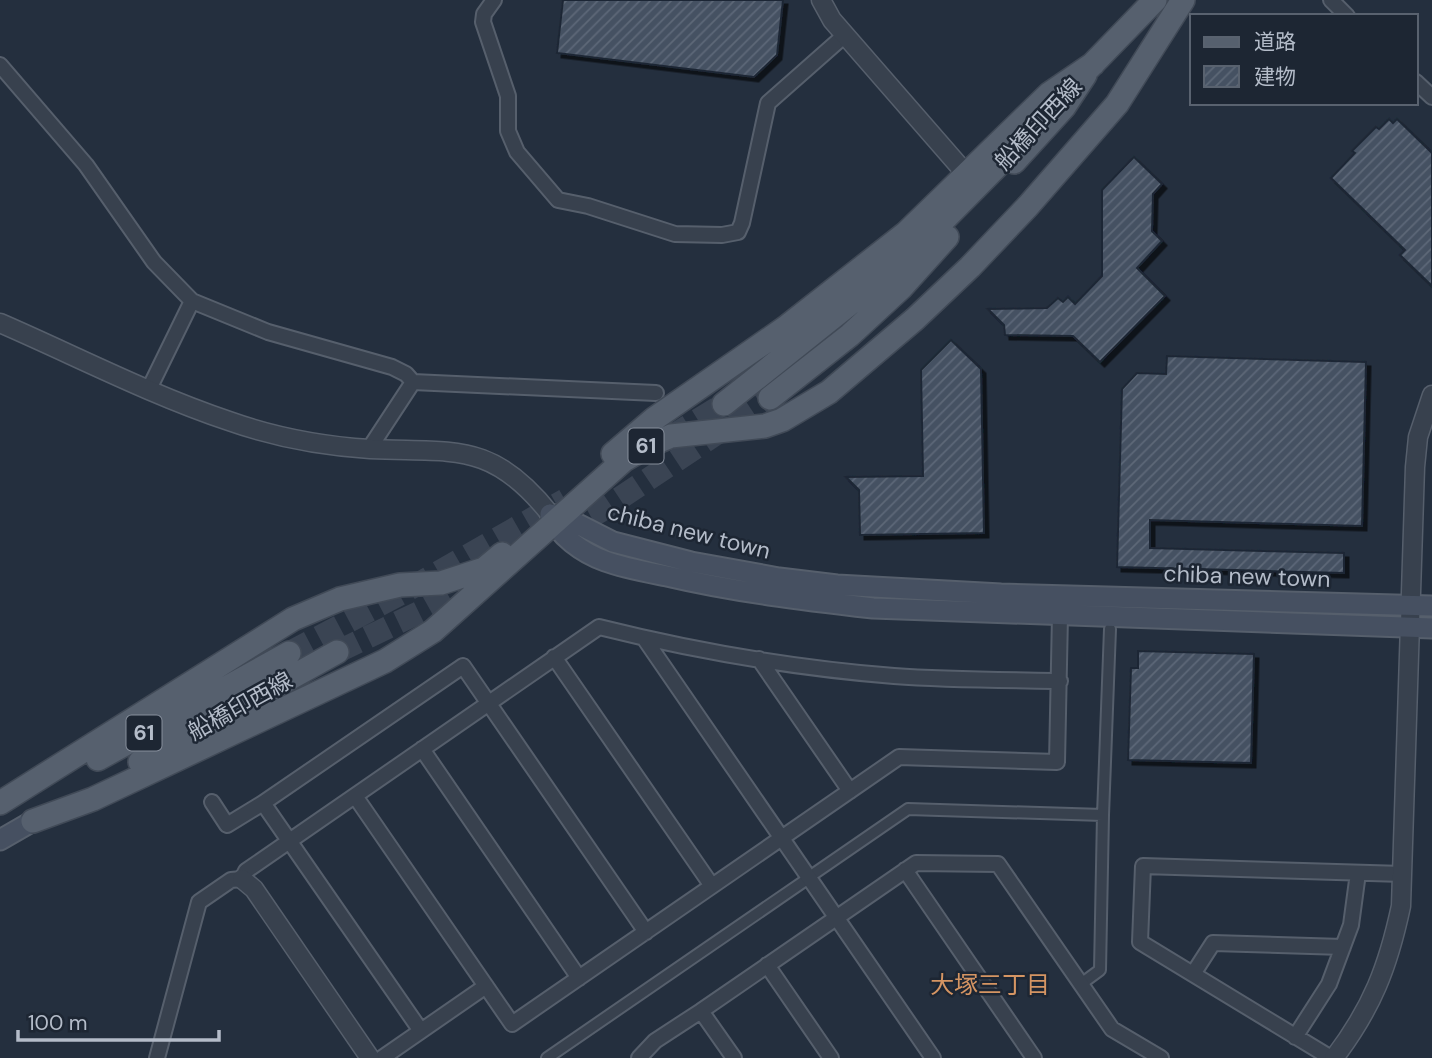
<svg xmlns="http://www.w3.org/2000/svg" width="1432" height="1058" font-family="'DM Sans','Noto Sans JP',sans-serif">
  <defs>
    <pattern id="building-hatch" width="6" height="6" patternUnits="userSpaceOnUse" patternTransform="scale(1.75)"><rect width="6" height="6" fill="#455162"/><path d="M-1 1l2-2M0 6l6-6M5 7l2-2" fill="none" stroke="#5d6877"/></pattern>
    <filter id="shadow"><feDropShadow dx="4.5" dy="4.5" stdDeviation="0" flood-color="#0009"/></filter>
  </defs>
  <rect width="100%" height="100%" fill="#242f3e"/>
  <path fill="url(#building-hatch)" stroke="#1f2835" stroke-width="2" filter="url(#shadow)" d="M 563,0 L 783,0 L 777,55 L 754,77 L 557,53 Z
    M 1389,119 L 1393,123 L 1397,119 L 1432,153 L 1432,286 L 1400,255 L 1405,250 L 1331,178 L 1355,153 L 1352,151 L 1376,127 L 1379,129 Z
    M 1134,157 L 1162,184 L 1153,194 L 1152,231 L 1162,241 L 1137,268 L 1165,296 L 1100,362 L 1073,336 L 1005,335 L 1004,325 L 988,309 L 1047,308 L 1058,298 L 1063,302 L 1068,297 L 1075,304 L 1102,276 L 1102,190 Z
    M 951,340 L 981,369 L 984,533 L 860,535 L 859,490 L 846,477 L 923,476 L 921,370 Z
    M 1167,356 L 1366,362 L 1362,526 L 1150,520 L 1150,548 L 1344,553 L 1344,573 L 1117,567 L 1122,389 L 1137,373 L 1166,374 Z
    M 1138,651 L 1254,654 L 1251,763 L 1128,760 L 1131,668 L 1138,668 Z"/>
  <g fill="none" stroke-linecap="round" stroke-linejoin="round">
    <path stroke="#3a4453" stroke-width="23" stroke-dasharray="23 11" stroke-linecap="butt" d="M 669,438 L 724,404
      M 561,533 L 599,512 L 770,398
      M 337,652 L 420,612 L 488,574
      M 289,653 L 404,592 L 565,500"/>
    <g stroke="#565f6c" stroke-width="14">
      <path id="pedestrian" d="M 815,873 L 908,809 L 1103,815
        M 1081,984 L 1100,970 L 1103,815 L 1110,629
        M 547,1058 L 803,882"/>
    </g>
    <g stroke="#565f6c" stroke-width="18">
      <path id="minor" d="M 494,0 L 484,14 L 483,22 L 508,96 L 508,131 L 517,152 L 558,200 L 588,206 L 675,234 L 722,235 L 738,232 L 742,223 L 768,103 L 845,35
        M 1331,0 L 1347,16
        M 0,65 L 86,165 L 154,262 L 192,301 L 149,389
        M 1416,82 L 1432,97
        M 192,301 L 268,332 L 392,367 L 406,374 L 413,382 L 369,449
        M 413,382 L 656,393
        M 644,638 L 933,1058
        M 554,657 L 712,886
        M 759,659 L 850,791
        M 422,749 L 579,978
        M 355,796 L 512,1024 L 899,757 L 1057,762 L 1060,615
        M 212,802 L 227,825 L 263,803
        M 905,870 L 1034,1058
        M 767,965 L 831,1058
        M 1193,974 L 1213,943 L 1343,947
        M 421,1031 L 263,803 L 463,666 L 646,932
        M 1295,1037 L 1329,984 L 1351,925 L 1358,873
        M 157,1058 L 199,902 L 231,880 L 242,879 L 246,871 L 599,627 C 695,651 794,668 894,676 C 949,680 1004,680 1060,681
        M 382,1058 L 486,986
        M 639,1058 L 655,1041 L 701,1011
        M 734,1058 L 701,1011 L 916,863 L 998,864 L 1112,1029 L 1161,1058
        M 1331,1058 L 1140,942 L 1143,866 L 1403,874"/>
    </g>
    <g stroke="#565f6c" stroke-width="21">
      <path id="tertiary" d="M 821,0 L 832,20 L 967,175
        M 0,323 C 76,356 151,395 229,421 C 274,437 323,446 370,449 C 454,453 491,440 550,514
        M 242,879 L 254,889 L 370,1058
        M 1334,1058 C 1372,1008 1388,967 1401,906 L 1415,467 L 1418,437 L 1432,395"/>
    </g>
    <g stroke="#565f6c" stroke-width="23">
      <path id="secondary" d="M 550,514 C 558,536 583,553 605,561 C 624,568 647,572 667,576 C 735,592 803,600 873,608 L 1432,628
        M 550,514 L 562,516 L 613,542 L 691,562 L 779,578 L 837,585 L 1001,594 L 1432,606
        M 0,840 L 33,821"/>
    </g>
    <g stroke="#414a57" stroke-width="26">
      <path id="primary" d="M 1084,73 L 1155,0
        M 1014,162 L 1064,107 L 1085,75
        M 770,398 L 850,335 L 901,288 L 947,237
        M 724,404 L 902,262 L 1018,145
        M 613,454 L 654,419 L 785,328 L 906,233 L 1049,94 L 1093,64
        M 98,759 L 289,653
        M 140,762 L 337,652
        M 0,803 L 293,619 L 340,599 L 400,585 L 441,583 L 484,569 L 502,554
        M 33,821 L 93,799 L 385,661 L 433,631 L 624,460 L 648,446 L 671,436 L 765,426 L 782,420 L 829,392 L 915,319 L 970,267 L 1028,206 L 1117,104 L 1183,0"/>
    </g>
    <use href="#pedestrian" stroke="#38414e" stroke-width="10"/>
    <use href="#minor" stroke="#38414e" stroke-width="14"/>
    <use href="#tertiary" stroke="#38414e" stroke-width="18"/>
    <use href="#secondary" stroke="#465061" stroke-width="19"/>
    <use href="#primary" stroke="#56606e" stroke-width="23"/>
  </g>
  <g text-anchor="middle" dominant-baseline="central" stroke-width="5" stroke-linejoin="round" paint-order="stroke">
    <g fill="#1d2633" stroke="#878f9c" stroke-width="2">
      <rect x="628.5" y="428.5" width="35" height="35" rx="5"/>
      <rect x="126.5" y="715.5" width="35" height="35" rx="5"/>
    </g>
    <g font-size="21" font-weight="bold" fill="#b4bcc9">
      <text x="646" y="446">61</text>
      <text x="144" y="733">61</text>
    </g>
    <g font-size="23" fill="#b4bcc9" stroke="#1d2633">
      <text transform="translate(1038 124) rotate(-47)">船橋印西線</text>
      <text transform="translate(689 531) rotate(14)">chiba new town</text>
      <text transform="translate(1247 576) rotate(2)">chiba new town</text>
      <text transform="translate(240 706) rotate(-29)">船橋印西線</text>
    </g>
    <g font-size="24" fill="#d59563" stroke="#1d2633">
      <text x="990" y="984">大塚三丁目</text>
    </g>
  </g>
  <rect x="1190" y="14" width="228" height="91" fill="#1d2633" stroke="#59626f" stroke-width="2"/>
  <rect x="1204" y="37" width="35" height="10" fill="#56606e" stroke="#59626f" stroke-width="2"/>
  <text x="1254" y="49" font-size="21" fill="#b4bcc9">道路</text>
  <rect x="1204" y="66" width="35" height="21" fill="url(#building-hatch)" stroke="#59626f" stroke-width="2"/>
  <text x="1254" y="84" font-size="21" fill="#b4bcc9">建物</text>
  <path d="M18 1030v10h201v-10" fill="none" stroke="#b4bcc9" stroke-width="3.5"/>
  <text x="28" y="1030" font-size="21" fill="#b4bcc9" stroke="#1d2633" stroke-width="5" paint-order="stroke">100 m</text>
</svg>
